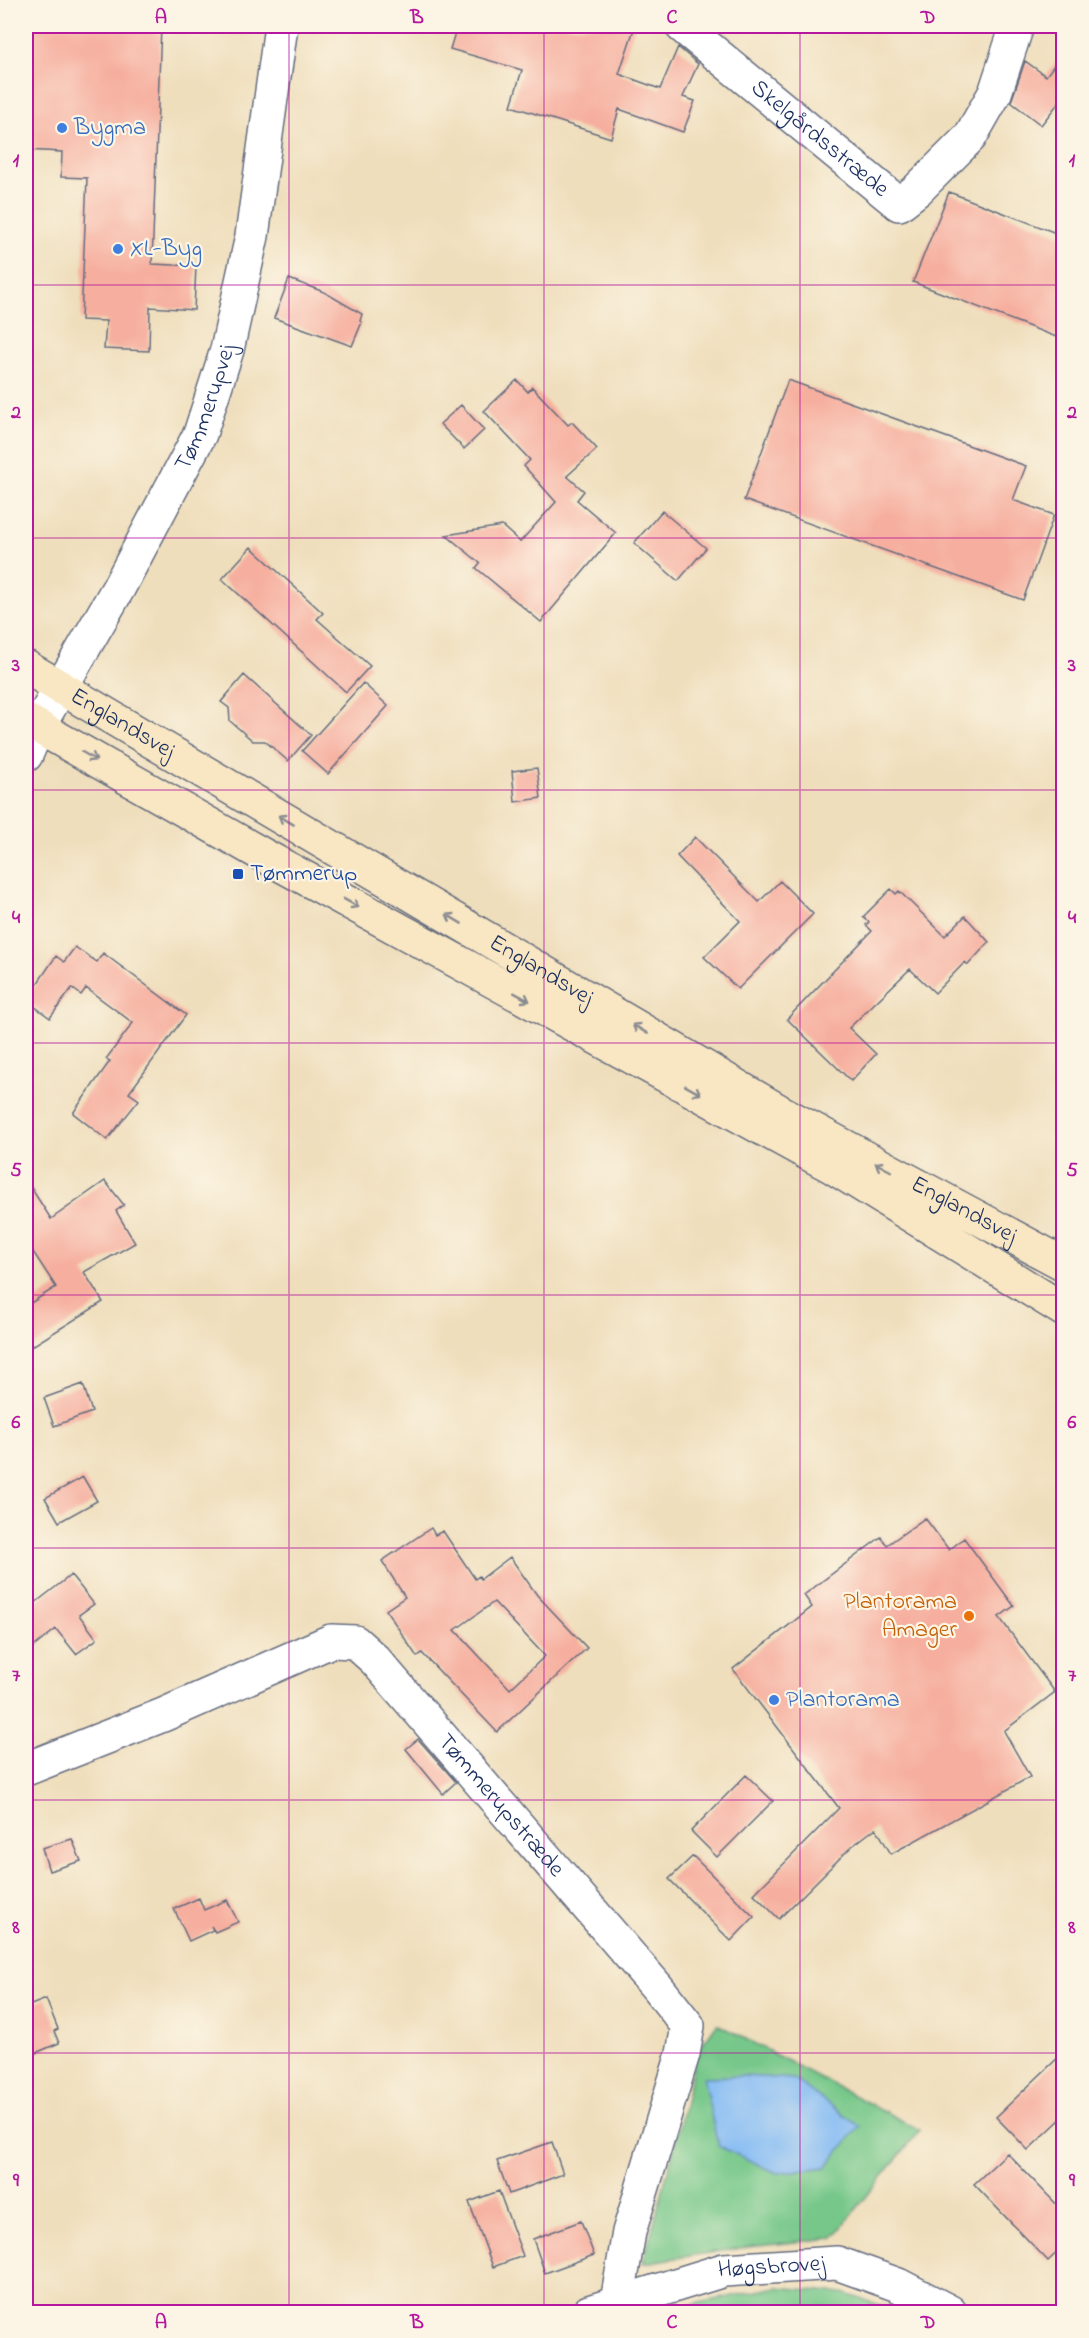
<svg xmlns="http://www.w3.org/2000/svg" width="1089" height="2338" font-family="'Indie Flower',sans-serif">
  <rect width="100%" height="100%" fill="#fcf5e5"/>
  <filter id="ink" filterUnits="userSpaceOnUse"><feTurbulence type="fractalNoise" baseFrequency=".0167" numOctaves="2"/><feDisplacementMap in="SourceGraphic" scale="12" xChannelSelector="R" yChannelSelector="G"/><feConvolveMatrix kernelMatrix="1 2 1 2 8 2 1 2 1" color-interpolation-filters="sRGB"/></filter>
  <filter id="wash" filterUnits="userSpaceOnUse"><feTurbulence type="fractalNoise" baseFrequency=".008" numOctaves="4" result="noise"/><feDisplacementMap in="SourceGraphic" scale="24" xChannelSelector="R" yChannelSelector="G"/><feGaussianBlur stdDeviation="1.35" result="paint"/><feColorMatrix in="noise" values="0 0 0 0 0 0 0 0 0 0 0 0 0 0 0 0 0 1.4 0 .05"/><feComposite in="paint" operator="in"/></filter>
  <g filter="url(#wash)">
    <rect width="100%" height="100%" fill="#efdebc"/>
    <path fill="#76c789" stroke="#487b74" stroke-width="1.5" d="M 717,2024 L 920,2130 L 833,2238 L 748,2247 L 643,2263 L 675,2145 L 696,2053 Z
      M 777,2287 L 842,2293 L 903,2312 L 655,2312 Z"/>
    <path fill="#84bbf4" stroke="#5075a9" stroke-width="1.5" d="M 743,2076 L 793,2079 L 860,2126 L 826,2167 L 777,2173 L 718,2146 L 703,2077 Z"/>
    <g id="blocks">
      <path fill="#f6af9f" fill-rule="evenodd" d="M 26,26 L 161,26 L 152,264 L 196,266 L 194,310 L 150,307 L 149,351 L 104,349 L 106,321 L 81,320 L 87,178 L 61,177 L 62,152 L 26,150 Z
        M 457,26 L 635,26 L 619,74 L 660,89 L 678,47 L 698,64 L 683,97 L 695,101 L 683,132 L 619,109 L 611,138 L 511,106 L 522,70 L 450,49 Z
        M 1064,52 L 1064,96 L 1041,125 L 1011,102 L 1025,61 L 1046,76 Z
        M 949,192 L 1064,236 L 1064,340 L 913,282 Z
        M 289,279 L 324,292 L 362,314 L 360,321 L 362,322 L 352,346 L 274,318 Z
        M 517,380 L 528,392 L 532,387 L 568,425 L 572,422 L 597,449 L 567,476 L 584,491 L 577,500 L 616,533 L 541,622 L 476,568 L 480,563 L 446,535 L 502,526 L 520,542 L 556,502 L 524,466 L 530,460 L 484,411 Z
        M 788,380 L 1026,466 L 1013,500 L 1054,515 L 1023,600 L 744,500 Z
        M 461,405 L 484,430 L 464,449 L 440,424 Z
        M 662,511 L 706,548 L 678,581 L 634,543 Z
        M 251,547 L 323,613 L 317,619 L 370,666 L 346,692 L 222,579 Z
        M 244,675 L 311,735 L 288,761 L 265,741 L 253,741 L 230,721 L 229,708 L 221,702 Z
        M 363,683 L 388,706 L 328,774 L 302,751 Z
        M 537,768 L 541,798 L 515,802 L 512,771 Z
        M 695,837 L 759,902 L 780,881 L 813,914 L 738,989 L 704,957 L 740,921 L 677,856 Z
        M 891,889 L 896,894 L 899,891 L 945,936 L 965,916 L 989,942 L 968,965 L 965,962 L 935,993 L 910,969 L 849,1028 L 876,1054 L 851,1081 L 787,1019 L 872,931 L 866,925 L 869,922 L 863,917 Z
        M 75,947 L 97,962 L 103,953 L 186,1015 L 129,1093 L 139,1100 L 107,1140 L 73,1113 L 110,1061 L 106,1059 L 133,1023 L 86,988 L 81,995 L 72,988 L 50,1018 L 26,1000 L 56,956 L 64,962 Z
        M 26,1180 L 51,1219 L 105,1181 L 124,1205 L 116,1211 L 135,1243 L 84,1272 L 103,1302 L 26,1350 L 26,1306 L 56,1287 L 26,1241 Z
        M 83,1384 L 92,1412 L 54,1426 L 44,1398 Z
        M 83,1477 L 97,1501 L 59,1522 L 45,1498 Z
        M 925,1518 L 949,1550 L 964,1538 L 1014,1606 L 999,1617 L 1055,1692 L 1004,1731 L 1030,1777 L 891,1854 L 876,1828 L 851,1847 L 779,1919 L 754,1894 L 839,1808 L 733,1669 L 812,1607 L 804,1595 L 881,1537 L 887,1545 Z
        M 431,1528 L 435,1535 L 443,1531 L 475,1579 L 479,1576 L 481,1579 L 510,1557 L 537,1595 L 587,1648 L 497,1732 L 422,1653 L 417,1657 L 386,1610 L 405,1597 L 382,1561 ZM 494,1602 L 545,1656 L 510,1689 L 455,1630 Z
        M 71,1575 L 94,1604 L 79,1615 L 97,1639 L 76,1654 L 56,1629 L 26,1653 L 26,1610 Z
        M 418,1739 L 456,1782 L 443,1794 L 406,1749 Z
        M 746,1775 L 773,1801 L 717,1857 L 691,1831 Z
        M 72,1839 L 81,1861 L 49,1871 L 42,1848 Z
        M 693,1856 L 754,1917 L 731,1941 L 669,1879 Z
        M 199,1898 L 204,1910 L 227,1900 L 238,1922 L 215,1932 L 211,1926 L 213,1930 L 189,1941 L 174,1909 Z
        M 46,1999 L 58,2029 L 54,2031 L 59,2043 L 26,2057 L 26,2007 Z
        M 1064,2052 L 1064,2116 L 1028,2150 L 996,2117 Z
        M 552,2142 L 563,2174 L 509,2194 L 497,2161 Z
        M 1007,2153 L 1064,2212 L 1064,2246 L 1048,2261 L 974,2184 Z
        M 499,2191 L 523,2256 L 493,2267 L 469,2202 Z
        M 581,2221 L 594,2255 L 545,2273 L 533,2239 Z"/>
    </g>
  </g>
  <g filter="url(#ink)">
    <use href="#blocks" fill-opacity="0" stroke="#656c7f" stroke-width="1.5"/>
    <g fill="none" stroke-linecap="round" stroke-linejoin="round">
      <g stroke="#656c7f" stroke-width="36">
        <g id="minor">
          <path id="s1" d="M 682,26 L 899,204 L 917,190 L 970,137 L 995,93 L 1017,26"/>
          <path id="s2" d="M 26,1769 L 163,1715 L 331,1641 L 355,1642 L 375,1660 L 657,1987 L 688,2026 L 683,2054 L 629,2232 L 617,2302"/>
          <path id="s3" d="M 589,2312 L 724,2270 L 837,2263 L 898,2285 L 950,2312"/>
        </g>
      </g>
      <g stroke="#656c7f" stroke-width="36">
        <g id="tertiary">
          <path id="s4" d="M 26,755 L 38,727 L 119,587 L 200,434 L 227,350 L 252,236 L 281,26"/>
        </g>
      </g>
      <g stroke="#656c7f" stroke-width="36">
        <g id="secondary">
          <path id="s5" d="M 26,667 L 779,1111 L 1064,1264"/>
          <path d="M 26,720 L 263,855 L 831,1166 L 1064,1310"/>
        </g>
      </g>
      <use href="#minor" stroke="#fff" stroke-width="33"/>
      <use href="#tertiary" stroke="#fff" stroke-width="33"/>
      <use href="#secondary" stroke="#f9e7c3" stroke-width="33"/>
    </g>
    <defs><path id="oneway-shaft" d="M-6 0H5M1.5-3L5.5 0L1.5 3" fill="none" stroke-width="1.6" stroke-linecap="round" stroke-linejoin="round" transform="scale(1.5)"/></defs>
    <g stroke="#8a8b90">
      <use href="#oneway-shaft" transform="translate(89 756) rotate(30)"/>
      <use href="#oneway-shaft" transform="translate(286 820) rotate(-149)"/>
      <use href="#oneway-shaft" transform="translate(351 903) rotate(29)"/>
      <use href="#oneway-shaft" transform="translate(454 919) rotate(-149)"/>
      <use href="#oneway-shaft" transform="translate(522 997) rotate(29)"/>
      <use href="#oneway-shaft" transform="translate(640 1029) rotate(-149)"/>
      <use href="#oneway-shaft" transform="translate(693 1090) rotate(29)"/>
      <use href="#oneway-shaft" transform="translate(883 1167) rotate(-152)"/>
    </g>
  </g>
  <path fill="none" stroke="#b5179e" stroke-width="1.5" stroke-opacity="0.55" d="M 289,26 L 289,2312M 544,26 L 544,2312M 800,26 L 800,2312M 26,285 L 1064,285M 26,538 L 1064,538M 26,790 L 1064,790M 26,1043 L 1064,1043M 26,1295 L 1064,1295M 26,1548 L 1064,1548M 26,1800 L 1064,1800M 26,2053 L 1064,2053"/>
  <g fill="#3f7fe0" stroke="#fcf5e5" stroke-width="2">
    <circle cx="62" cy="128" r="6"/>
    <circle cx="118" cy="249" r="6"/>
    <circle cx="774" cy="1700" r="6"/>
  </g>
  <rect fill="#1a4fb4" stroke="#fcf5e5" stroke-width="2" x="232" y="868" width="12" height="12" rx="3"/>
  <circle fill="#e8710a" stroke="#fcf5e5" stroke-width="2" cx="969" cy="1616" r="6"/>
  <g text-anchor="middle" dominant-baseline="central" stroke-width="4.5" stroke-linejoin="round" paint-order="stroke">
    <g font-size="24" fill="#366cbe" stroke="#fcf5e5" text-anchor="start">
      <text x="74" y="128">Bygma</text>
      <text x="130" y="249">XL-Byg</text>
      <text x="786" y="1700">Plantorama</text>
    </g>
    <g font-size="24" fill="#1b2f5e" stroke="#fcf5e5">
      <text stroke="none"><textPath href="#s1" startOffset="178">Skelgårdsstræde</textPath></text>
      <text stroke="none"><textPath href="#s4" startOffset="392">Tømmerupvej</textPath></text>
      <text stroke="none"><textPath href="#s5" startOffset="112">Englandsvej</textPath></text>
      <text stroke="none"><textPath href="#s5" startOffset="598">Englandsvej</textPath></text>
      <text stroke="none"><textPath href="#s5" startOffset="1084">Englandsvej</textPath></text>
      <text stroke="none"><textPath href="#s2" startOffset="574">Tømmerupstræde</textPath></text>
      <text stroke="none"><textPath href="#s3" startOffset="189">Høgsbrovej</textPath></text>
    </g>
    <g font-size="24" fill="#164399" stroke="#fcf5e5" text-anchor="start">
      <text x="250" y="874">Tømmerup</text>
    </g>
    <g font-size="24" fill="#c56008" stroke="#fcf5e5" text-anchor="end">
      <text x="957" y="1602">Plantorama<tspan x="957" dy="28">Amager</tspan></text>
    </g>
  </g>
  <rect width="1089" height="2338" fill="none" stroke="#fcf5e5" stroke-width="66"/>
  <rect x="33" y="33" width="1023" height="2272" fill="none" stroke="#b5179e" stroke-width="2"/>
  <g font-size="20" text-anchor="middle" font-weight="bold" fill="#b5179e">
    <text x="161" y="23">A</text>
    <text x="417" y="23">B</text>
    <text x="672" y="23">C</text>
    <text x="928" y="23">D</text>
    <text x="16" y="166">1</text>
    <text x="1072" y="166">1</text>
    <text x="16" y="418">2</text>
    <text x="1072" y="418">2</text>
    <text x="16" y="671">3</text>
    <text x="1072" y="671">3</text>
    <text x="16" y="923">4</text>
    <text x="1072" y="923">4</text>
    <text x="16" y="1176">5</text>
    <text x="1072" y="1176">5</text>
    <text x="16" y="1428">6</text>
    <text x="1072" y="1428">6</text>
    <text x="16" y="1681">7</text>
    <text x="1072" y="1681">7</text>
    <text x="16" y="1933">8</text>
    <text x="1072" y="1933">8</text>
    <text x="16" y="2186">9</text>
    <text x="1072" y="2186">9</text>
    <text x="161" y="2328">A</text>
    <text x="417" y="2328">B</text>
    <text x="672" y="2328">C</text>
    <text x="928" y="2328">D</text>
  </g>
</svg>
